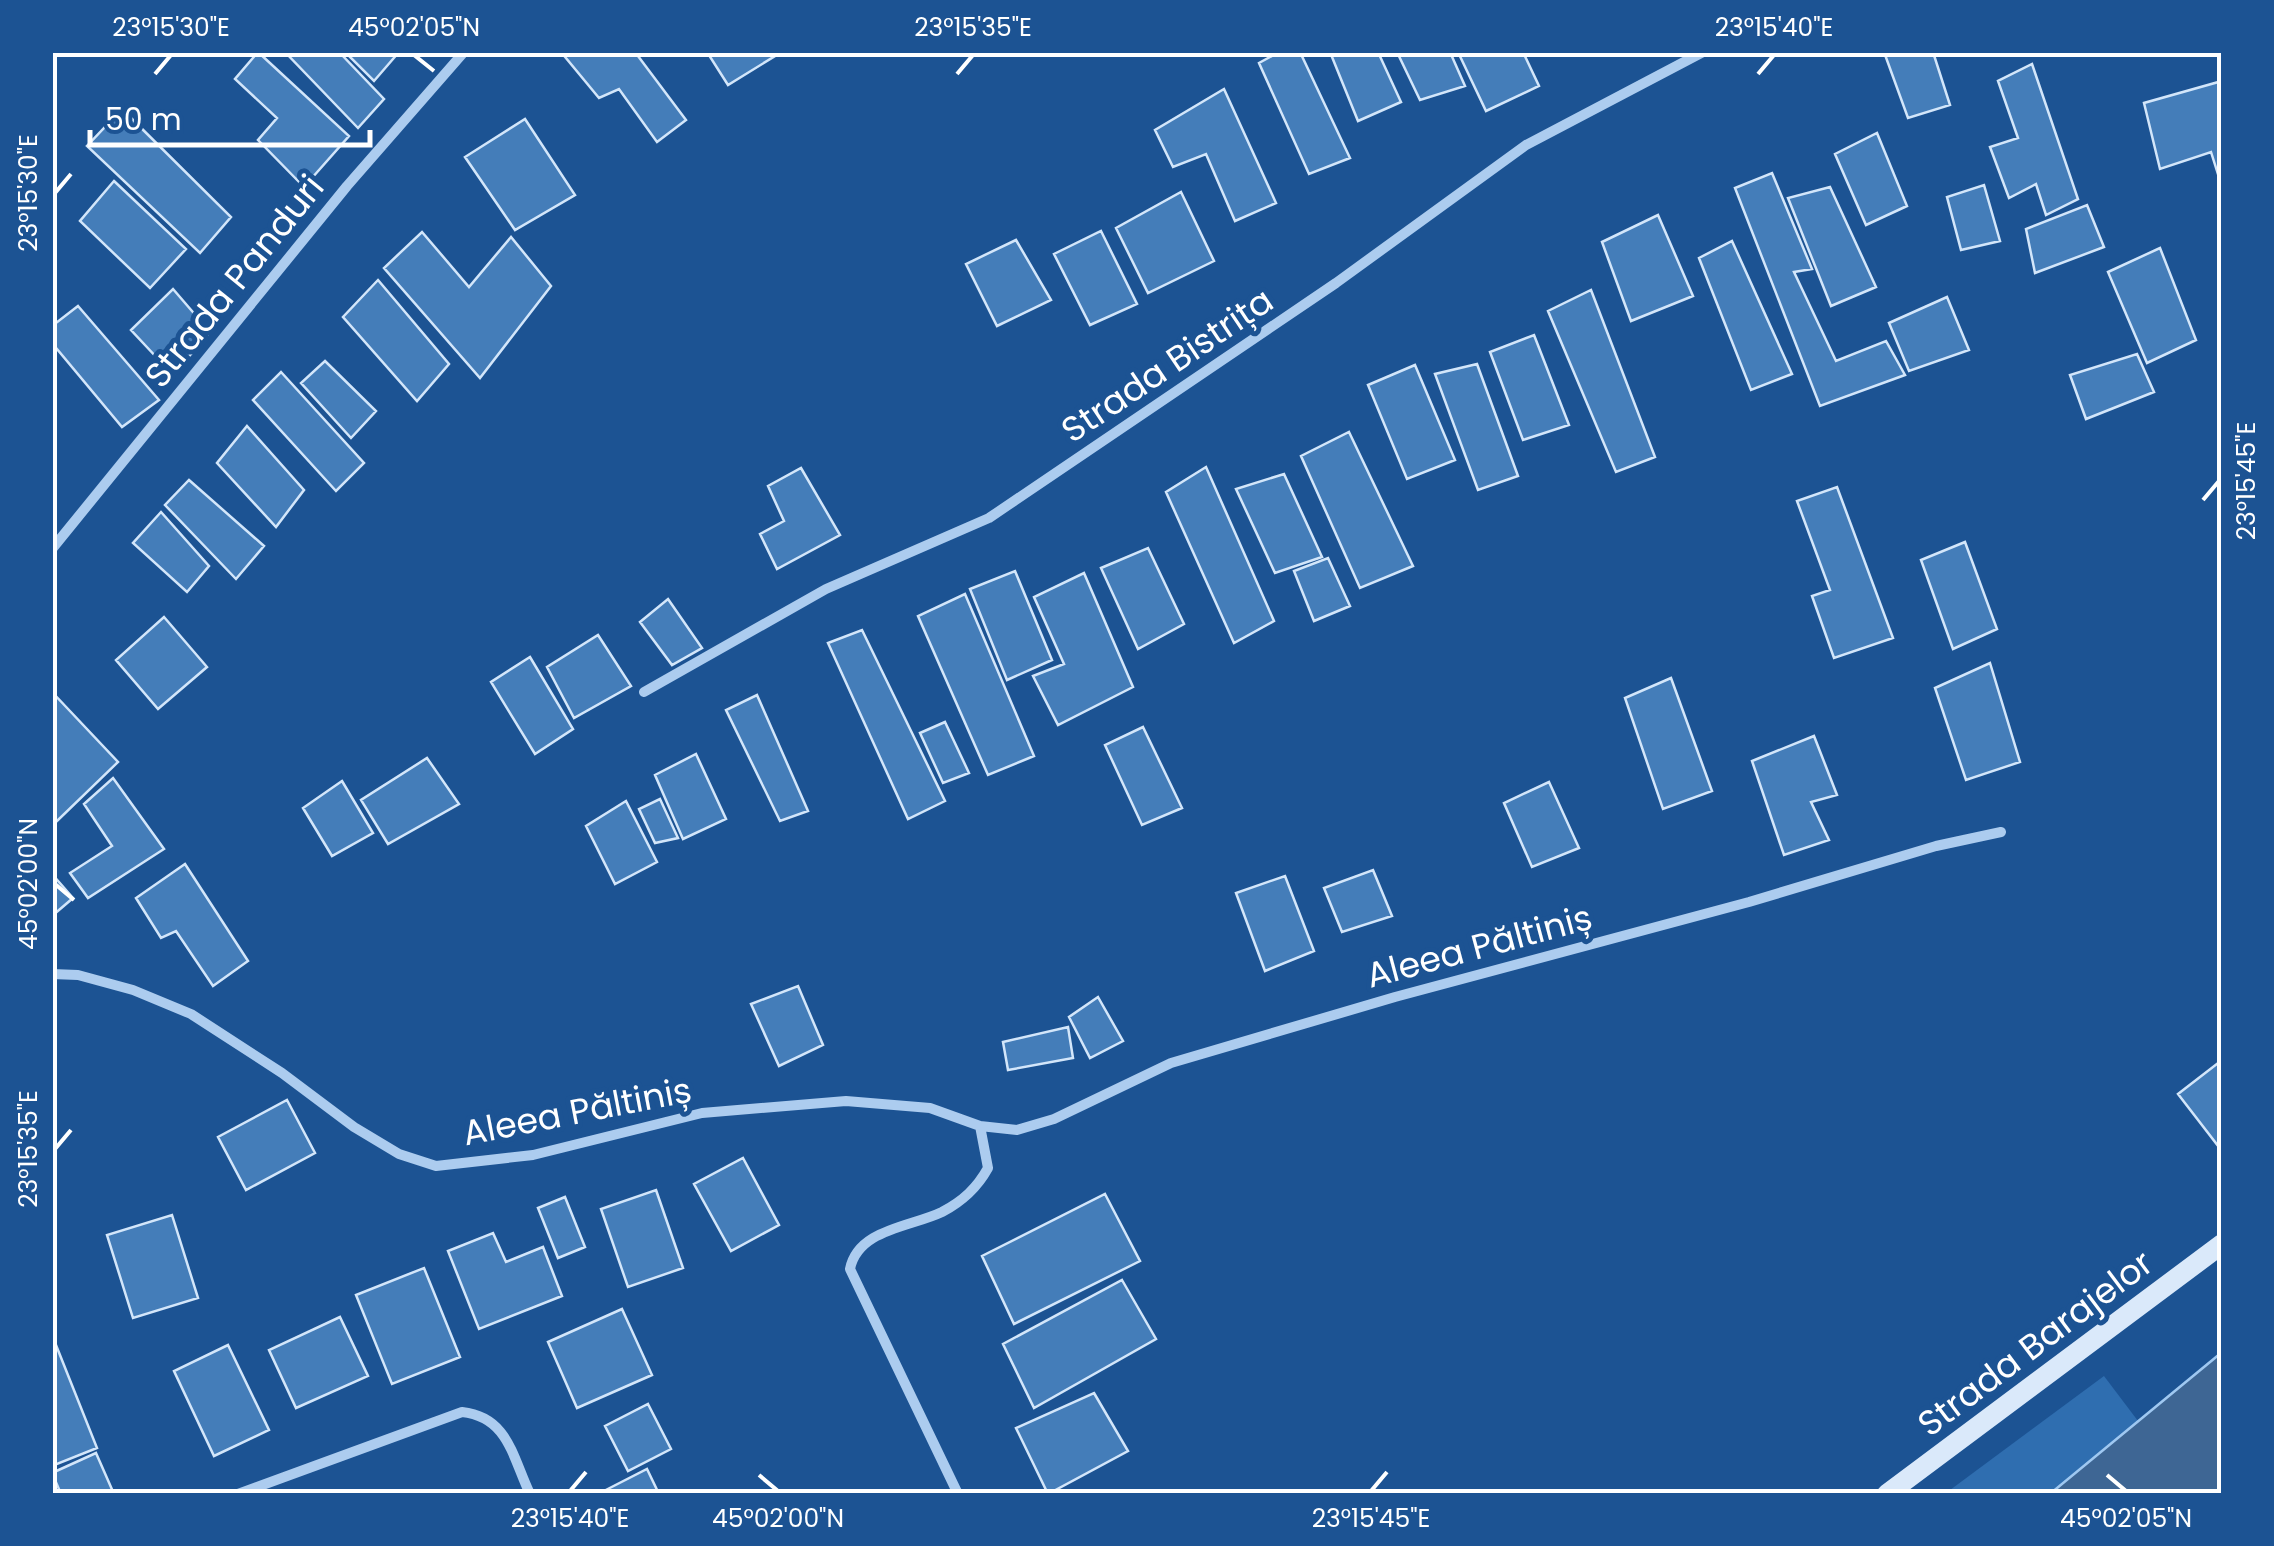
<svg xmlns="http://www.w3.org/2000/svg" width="2274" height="1546" font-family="Poppins,sans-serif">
  <rect width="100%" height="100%" fill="#1c5393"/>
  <path fill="#2f6eb0" d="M 2104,1376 L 2138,1421 L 2051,1493 L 1946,1493 Z"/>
  <path fill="#3e6694" stroke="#9fc8f1" stroke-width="2.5" d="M 2221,1353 L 2221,1493 L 2051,1493 Z"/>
  <path fill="#447db9" stroke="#d3e6fa" stroke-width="2.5" d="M 258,52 L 349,136 L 304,187 L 258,140 L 277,118 L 235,79 Z
    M 285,52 L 339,52 L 384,99 L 358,128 Z
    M 345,52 L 399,52 L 374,81 Z
    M 561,52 L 635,52 L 686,120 L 657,142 L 619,89 L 599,98 Z
    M 707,52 L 780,52 L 780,53 L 728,85 Z
    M 1279,52 L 1300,52 L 1350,158 L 1309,174 L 1259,63 Z
    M 1330,52 L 1378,52 L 1401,102 L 1358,121 Z
    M 1397,52 L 1450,52 L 1465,86 L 1420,100 Z
    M 1458,52 L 1523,52 L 1539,86 L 1486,111 Z
    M 1884,52 L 1933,52 L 1950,105 L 1908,118 Z
    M 2032,64 L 2078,199 L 2046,215 L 2036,184 L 2009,198 L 1990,147 L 2018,138 L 1998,81 Z
    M 2222,81 L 2222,187 L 2211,152 L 2160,169 L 2144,103 Z
    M 1224,89 L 1276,203 L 1235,221 L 1206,154 L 1173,167 L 1155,130 Z
    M 122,109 L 231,217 L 200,253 L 87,146 Z
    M 525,119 L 575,195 L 515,230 L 465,157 Z
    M 1877,133 L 1907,206 L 1866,225 L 1835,154 Z
    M 1772,173 L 1812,269 L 1794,272 L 1836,361 L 1886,341 L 1905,375 L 1820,406 L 1735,188 Z
    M 114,181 L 186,249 L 150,288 L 80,221 Z
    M 1984,185 L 2000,241 L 1961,250 L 1947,197 Z
    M 1830,187 L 1876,287 L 1831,306 L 1788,198 Z
    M 1181,192 L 1214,261 L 1148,293 L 1116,228 Z
    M 2087,205 L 2104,247 L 2035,273 L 2026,229 Z
    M 1658,215 L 1693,296 L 1631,321 L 1602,242 Z
    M 1101,231 L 1137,304 L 1090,325 L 1054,254 Z
    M 422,232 L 469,287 L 511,237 L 551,286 L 480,378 L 384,268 Z
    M 1016,240 L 1051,300 L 997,326 L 966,264 Z
    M 1732,241 L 1792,374 L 1751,390 L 1699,258 Z
    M 2160,248 L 2196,340 L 2147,363 L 2108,272 Z
    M 378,280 L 449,364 L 417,401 L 343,317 Z
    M 173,289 L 210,332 L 173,375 L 131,330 Z
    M 1591,290 L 1655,457 L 1616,472 L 1548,311 Z
    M 1947,297 L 1969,350 L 1909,371 L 1889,323 Z
    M 78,306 L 159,400 L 122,427 L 52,343 L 52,326 Z
    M 1534,335 L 1569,425 L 1523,440 L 1490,352 Z
    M 2137,354 L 2154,392 L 2086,419 L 2070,375 Z
    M 325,361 L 376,411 L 351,438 L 301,383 Z
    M 1477,364 L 1518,476 L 1478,490 L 1435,374 Z
    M 1415,365 L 1455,460 L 1407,479 L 1368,385 Z
    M 281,372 L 364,463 L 336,491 L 253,400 Z
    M 247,426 L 304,490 L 276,527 L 217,463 Z
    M 1349,432 L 1413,566 L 1360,588 L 1301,456 Z
    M 1206,467 L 1274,621 L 1234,643 L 1166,492 Z
    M 801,468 L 840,535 L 777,569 L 760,534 L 784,521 L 768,486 Z
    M 1284,474 L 1322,557 L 1275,573 L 1236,489 Z
    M 189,480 L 264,546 L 236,579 L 165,505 Z
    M 1837,487 L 1893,638 L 1834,658 L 1812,596 L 1830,590 L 1797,501 Z
    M 161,512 L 209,566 L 187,592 L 133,543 Z
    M 1965,542 L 1997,629 L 1953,649 L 1921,560 Z
    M 1148,548 L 1184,624 L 1138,649 L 1101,568 Z
    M 1328,558 L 1350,606 L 1314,621 L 1294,571 Z
    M 1015,571 L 1052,660 L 1007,680 L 970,589 Z
    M 1084,573 L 1133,687 L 1058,725 L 1033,676 L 1064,664 L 1034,597 Z
    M 965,594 L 1034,756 L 988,775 L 918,616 Z
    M 668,599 L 702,648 L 672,665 L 640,622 Z
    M 164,617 L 207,667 L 158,709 L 116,660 Z
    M 862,630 L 945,801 L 908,819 L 828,643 Z
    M 598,635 L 631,686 L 574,718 L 547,667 Z
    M 530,657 L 573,729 L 535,754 L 491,682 Z
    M 1990,663 L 2020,762 L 1966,780 L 1935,688 Z
    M 1671,678 L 1712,791 L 1663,809 L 1625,698 Z
    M 52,692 L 118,762 L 56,822 L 52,818 Z
    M 757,695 L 808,811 L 780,821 L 726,710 Z
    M 945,722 L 969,773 L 943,783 L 920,733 Z
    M 1143,727 L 1182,808 L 1142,825 L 1105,745 Z
    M 1814,736 L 1837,795 L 1811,802 L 1829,840 L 1784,855 L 1752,761 Z
    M 696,754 L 726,819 L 683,839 L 655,775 Z
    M 427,758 L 459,804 L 388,844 L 361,800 Z
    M 113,778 L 164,849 L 88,898 L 70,873 L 112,846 L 84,804 Z
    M 342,781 L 373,833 L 332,856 L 303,808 Z
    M 1549,782 L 1579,848 L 1532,867 L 1504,803 Z
    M 660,799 L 678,838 L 655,843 L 639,809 Z
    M 626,801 L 657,862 L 615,884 L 586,826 Z
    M 185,864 L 248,961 L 213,986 L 176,931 L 161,938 L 136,898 Z
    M 1373,870 L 1392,916 L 1342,932 L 1324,888 Z
    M 52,874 L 73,898 L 52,916 Z
    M 1285,876 L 1314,951 L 1265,971 L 1236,893 Z
    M 798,986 L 823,1045 L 779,1066 L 751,1004 Z
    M 1098,997 L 1123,1041 L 1090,1058 L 1069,1017 Z
    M 1068,1027 L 1073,1058 L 1008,1070 L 1003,1042 Z
    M 2222,1060 L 2222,1151 L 2178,1094 Z
    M 287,1100 L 315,1153 L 246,1190 L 218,1137 Z
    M 743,1158 L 779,1225 L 731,1251 L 694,1184 Z
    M 656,1190 L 683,1268 L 628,1287 L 601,1209 Z
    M 1105,1194 L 1140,1261 L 1014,1324 L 982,1256 Z
    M 565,1197 L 585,1247 L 558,1258 L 538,1208 Z
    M 172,1215 L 198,1298 L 133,1318 L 107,1235 Z
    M 493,1233 L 506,1262 L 543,1247 L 562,1296 L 479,1329 L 448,1251 Z
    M 424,1268 L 460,1357 L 392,1384 L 356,1295 Z
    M 1122,1280 L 1156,1339 L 1034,1408 L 1003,1344 Z
    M 622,1309 L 652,1375 L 577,1408 L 548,1342 Z
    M 340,1317 L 368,1376 L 296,1408 L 269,1350 Z
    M 52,1335 L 97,1448 L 52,1466 Z
    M 228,1345 L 269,1430 L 214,1456 L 174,1371 Z
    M 1094,1393 L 1128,1451 L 1048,1494 L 1016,1428 Z
    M 648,1404 L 671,1449 L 628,1471 L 605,1426 Z
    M 96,1453 L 114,1494 L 61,1494 L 52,1473 Z
    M 647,1469 L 659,1494 L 598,1494 Z"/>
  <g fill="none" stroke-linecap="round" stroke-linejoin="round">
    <path stroke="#acccef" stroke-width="10" d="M 52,549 L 347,186 L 464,52
      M 644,692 L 826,589 L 989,518 L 1336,283 L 1526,145 L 1703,52
      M 52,974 L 78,975 L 133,990 L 191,1014 L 282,1073 L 354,1127 L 399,1154 L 436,1166 L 533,1155 L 702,1113 L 846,1101 L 930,1108 L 980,1126 L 1017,1130 L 1054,1119 L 1171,1063 L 1395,997 L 1749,902 L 1936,846 L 2001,832
      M 238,1494 L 462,1412 C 508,1417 512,1456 530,1494
      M 958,1494 L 850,1269 C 858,1229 911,1227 942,1212 C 963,1201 977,1188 988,1168 L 980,1126"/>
    <path stroke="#dae9fa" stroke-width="20" d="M 1887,1494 L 2222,1244"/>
  </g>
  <path fill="none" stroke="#fff" stroke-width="4" d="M 414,55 L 434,71M 155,74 L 171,55M 957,74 L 973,55M 1758,74 L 1774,55M 55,193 L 71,174M 2203,500 L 2219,481M 55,884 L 74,900M 55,1149 L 71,1130M 759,1475 L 778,1491M 2107,1475 L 2126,1491M 570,1491 L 586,1472M 1371,1491 L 1387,1472"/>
  <g text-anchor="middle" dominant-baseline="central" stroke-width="10" stroke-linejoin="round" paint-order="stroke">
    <g font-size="35" fill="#fff" stroke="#1c5393">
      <text transform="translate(234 281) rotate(-51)">Strada Panduri</text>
      <text transform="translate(1167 365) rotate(-34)">Strada Bistrița</text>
      <text transform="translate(1479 946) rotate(-15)">Aleea Păltiniș</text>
      <text transform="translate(577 1111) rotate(-11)">Aleea Păltiniș</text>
      <text transform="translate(2035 1343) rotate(-37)">Strada Barajelor</text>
    </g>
  </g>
  <rect width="2274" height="1546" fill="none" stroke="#1c5393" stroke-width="110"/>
  <path d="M90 130v15h280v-15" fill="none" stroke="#ffffff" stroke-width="5"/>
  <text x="105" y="130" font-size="30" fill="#ffffff" stroke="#1c5393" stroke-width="8" paint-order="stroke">50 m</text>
  <rect x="55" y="55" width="2164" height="1436" fill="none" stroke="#fff" stroke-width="4"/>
  <g font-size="25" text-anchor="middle" fill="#fff">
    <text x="171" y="36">23°15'30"E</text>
    <text x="414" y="36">45°02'05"N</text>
    <text x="973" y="36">23°15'35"E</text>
    <text x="1774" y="36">23°15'40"E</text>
    <text transform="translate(28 193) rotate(-90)" y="9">23°15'30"E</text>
    <text transform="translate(2246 481) rotate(-90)" y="9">23°15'45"E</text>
    <text transform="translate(28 884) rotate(-90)" y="9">45°02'00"N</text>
    <text transform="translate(28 1149) rotate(-90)" y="9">23°15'35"E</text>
    <text x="570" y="1527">23°15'40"E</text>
    <text x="778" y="1527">45°02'00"N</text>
    <text x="1371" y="1527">23°15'45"E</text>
    <text x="2126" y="1527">45°02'05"N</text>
  </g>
</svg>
